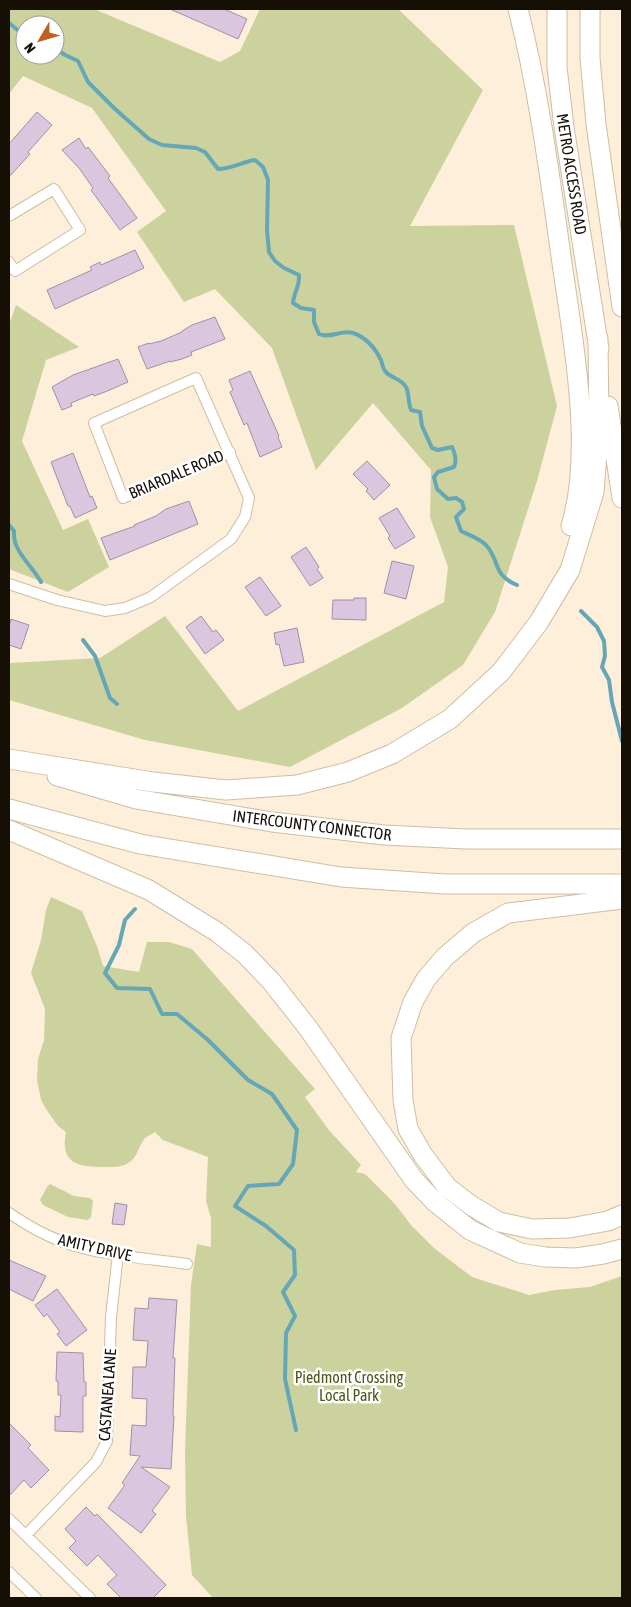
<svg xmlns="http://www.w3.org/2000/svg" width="631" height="1607" font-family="'Asap Condensed',sans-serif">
  <rect width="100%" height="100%" fill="#fdefd9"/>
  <path fill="#ccd29d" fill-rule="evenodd" d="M 9,9 L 94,9 L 220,62 L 240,51 L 260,9 L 398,9 L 483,90 L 410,226 L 514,225 L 557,406 L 537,481 L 495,612 L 463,665 L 402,708 L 290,767 L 145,740 L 9,700 L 9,663 L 100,658 L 165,616 L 238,711 L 444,602 L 448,567 L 430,517 L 431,470 L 373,403 L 316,470 L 272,348 L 215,289 L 184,302 L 137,232 L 166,211 L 92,108 L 23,76 L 9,94 ZM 25,25 L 55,25 L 55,55 L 25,55 Z
    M 16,305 L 79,347 L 46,360 L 22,441 L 63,530 L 88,519 L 109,567 L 68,592 L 9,569 L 9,325 Z
    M 51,897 L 82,911 L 97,946 L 103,966 L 139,972 L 147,942 L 169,942 L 192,949 L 315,1089 L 305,1097 L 328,1129 L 361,1165 L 356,1172 L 365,1174 L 395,1204 L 411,1225 L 434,1248 L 472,1277 L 529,1295 L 555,1290 L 590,1287 L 622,1276 L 622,1598 L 213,1598 L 192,1575 L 186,1516 L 185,1451 L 191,1285 L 197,1244 L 211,1247 L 211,1218 L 206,1201 L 208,1157 L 163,1140 L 155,1132 C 152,1134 148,1136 145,1138 C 138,1146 138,1158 128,1163 C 120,1168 110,1167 102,1167 C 76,1167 60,1162 66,1132 L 58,1126 L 46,1109 L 41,1100 L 37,1080 L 38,1059 L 44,1040 L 45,1009 L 31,973 L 41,940 L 46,910 Z
    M 50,1184 L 74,1196 L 90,1198 L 93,1201 L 91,1217 L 88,1220 L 68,1217 L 43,1205 L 40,1200 L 47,1187 Z"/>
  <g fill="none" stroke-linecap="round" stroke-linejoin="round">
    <path stroke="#65a7b6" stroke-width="4" d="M 9,23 L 25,36
      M 55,48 L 65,55 L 78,61 L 88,82 L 115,109 L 149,139 L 162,145 L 196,148 L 205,152 L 218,169 C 231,169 242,162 255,160 L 263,167 L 268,180 L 267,230 L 269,252 L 275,261 L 284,268 L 299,275 C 300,286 294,292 293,303 L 301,308 L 314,310 L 314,322 L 319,334 C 332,339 341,329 353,333 C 365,337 375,348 381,360 C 382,363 383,368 385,371 C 390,378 401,378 406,387 C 409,392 408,403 411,410 L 420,412 L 422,426 L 432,448 L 438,450 L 452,447 C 455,454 457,459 454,467 L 438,472 L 434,477 L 437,489 L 448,499 L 456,498 L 462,502 L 464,509 L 456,517 L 461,531 C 469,535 480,539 486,545 C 500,560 492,575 517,585
      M 9,525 L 14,531 C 12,551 32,565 41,582
      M 581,611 L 597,627 L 604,641 L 605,656 L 602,667 L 609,680 L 612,702 L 622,741
      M 83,640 L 95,656 L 110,698 L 117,704
      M 135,909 L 125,920 L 119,945 L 105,973 L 117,988 L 150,989 L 162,1014 L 177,1014 L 208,1040 L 248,1080 L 272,1094 L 297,1130 L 293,1164 L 279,1184 L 248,1186 L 235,1206 L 266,1226 L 294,1250 L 295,1275 L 283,1292 L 295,1316 L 286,1333 L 285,1379 L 296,1430"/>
  </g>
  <path fill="#dac6df" stroke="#a28fa7" d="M 170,9 L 224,9 L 247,19 L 238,39 Z
    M 37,112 L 52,125 L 28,152 L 30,154 L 9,177 L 9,144 Z
    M 79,138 L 86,149 L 88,147 L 110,176 L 108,178 L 137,218 L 120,230 L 91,190 L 93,188 L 79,168 L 62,150 Z
    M 135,250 L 144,268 L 55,309 L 47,290 L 92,270 L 90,267 L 100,262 L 101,265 Z
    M 215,317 L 225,339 L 191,352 L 192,355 L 182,359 L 170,362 L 170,361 L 147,369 L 138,347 L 149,343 L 149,344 L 161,341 L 182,332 L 182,331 L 192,325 Z
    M 118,359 L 128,382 L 105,392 L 94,396 L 93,394 L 71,403 L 72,406 L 62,410 L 52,387 L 73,375 Z
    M 250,371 L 279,436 L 278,437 L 282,447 L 260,457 L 247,423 L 244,425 L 230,392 L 233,390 L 229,380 Z
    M 73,453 L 90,497 L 92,496 L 97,508 L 75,518 L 70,506 L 68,506 L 51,462 Z
    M 367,461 L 390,485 L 374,500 L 366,491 L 368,489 L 353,474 Z
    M 189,501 L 198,524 L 110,560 L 101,538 L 135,526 L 134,525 L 156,516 L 166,509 Z
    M 397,508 L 415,537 L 395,549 L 388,538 L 390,536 L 379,518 Z
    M 306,547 L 319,567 L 317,569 L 323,578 L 310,586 L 291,557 Z
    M 392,561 L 414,566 L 406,599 L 384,593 Z
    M 260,577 L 281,606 L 266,616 L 245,587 Z
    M 354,598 L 366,598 L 366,620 L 332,619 L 333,600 L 354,600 Z
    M 201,616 L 213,632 L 216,630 L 224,640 L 205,654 L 186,627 Z
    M 11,619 L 29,625 L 21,649 L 9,645 L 9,626 Z
    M 297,628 L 304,662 L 284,666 L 279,644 L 276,645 L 274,633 Z
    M 115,1203 L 127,1205 L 124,1225 L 112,1224 Z
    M 9,1260 L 46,1276 L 33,1301 L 9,1289 Z
    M 57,1289 L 87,1330 L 66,1346 L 57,1334 L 60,1332 L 47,1314 L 44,1317 L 35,1305 Z
    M 149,1298 L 177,1300 L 173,1358 L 175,1358 L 173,1416 L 174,1416 L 171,1469 L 141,1467 L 170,1487 L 152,1511 L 156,1514 L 141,1533 L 108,1508 L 125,1485 L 122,1483 L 140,1456 L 130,1455 L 132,1425 L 146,1426 L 147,1399 L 132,1398 L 133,1367 L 146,1367 L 148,1341 L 133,1340 L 135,1308 L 148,1309 Z
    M 57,1352 L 83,1353 L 84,1382 L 86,1382 L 86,1396 L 83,1396 L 83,1432 L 55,1431 L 55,1416 L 60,1417 L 61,1395 L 58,1395 L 58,1381 L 56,1381 Z
    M 9,1423 L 31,1445 L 28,1448 L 49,1470 L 31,1488 L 24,1480 L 9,1496 Z
    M 86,1507 L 95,1516 L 97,1514 L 166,1585 L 153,1598 L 121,1598 L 107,1584 L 117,1575 L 98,1555 L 87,1566 L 69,1548 L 76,1541 L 65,1529 Z"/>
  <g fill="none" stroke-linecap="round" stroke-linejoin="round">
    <g stroke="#cebea3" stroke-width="12">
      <path id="street" d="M 9,216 L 54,189 L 80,230 L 15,271 L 9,262
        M 9,584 L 57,600 L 105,611 L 125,608 L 151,597 L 231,539 L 245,517 L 249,498 L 196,378 L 94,423 L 123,498 L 230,452
        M 9,1213 C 25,1224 44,1235 63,1242 C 102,1256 146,1258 187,1264
        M 9,1519 L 90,1598
        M 26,1535 L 96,1462 L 107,1441 L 111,1317 L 118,1254
        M 9,1572 L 36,1598"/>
    </g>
    <g stroke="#cebea3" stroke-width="21">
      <path id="highway" d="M 518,9 C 539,92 550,178 562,263 C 573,341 594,450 571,526
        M 557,9 L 557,67 L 564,127 L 599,349
        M 590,9 L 590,58 L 596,124 L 622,307
        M 608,406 L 622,498
        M 9,759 L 153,782 L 226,790 L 297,785 L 348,772 L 392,754 L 450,719 L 501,672 L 539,622 L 570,570 L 594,492 L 599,428 L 598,338
        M 57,776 L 136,799 L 272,822 L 384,835 L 466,839 L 622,839
        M 9,809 L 140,844 L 341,877 L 445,884 L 622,884
        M 9,830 L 149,890 L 217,932 L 245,954 L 271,981 L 308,1028 L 414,1180 L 434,1201 L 470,1230 L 520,1253 L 545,1257 L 576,1258 L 603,1254 L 622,1249
        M 622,899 L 508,913 L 473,933 L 445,957 L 426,979 L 413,1002 L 401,1038 L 403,1100 L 408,1129 L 423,1155 L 447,1187 L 472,1206 L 499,1222 L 532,1229 L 570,1228 L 608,1221 L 622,1215"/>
    </g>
    <use href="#street" stroke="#fff" stroke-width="10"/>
    <use href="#highway" stroke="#fff" stroke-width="19"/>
  </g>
  <g text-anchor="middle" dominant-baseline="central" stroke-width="5" stroke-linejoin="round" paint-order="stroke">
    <g font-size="16" fill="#150f06" stroke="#fff">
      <text transform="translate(572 174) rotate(81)">METRO ACCESS ROAD</text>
      <text transform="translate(176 474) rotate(-23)">BRIARDALE ROAD</text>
      <text transform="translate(312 825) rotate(7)">INTERCOUNTY CONNECTOR</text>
      <text transform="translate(95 1247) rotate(13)">AMITY DRIVE</text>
      <text transform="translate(107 1395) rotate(-86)">CASTANEA LANE</text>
    </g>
    <g font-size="16" fill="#50551a" stroke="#fff">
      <text x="349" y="1377">Piedmont Crossing<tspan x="349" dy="18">Local Park</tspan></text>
    </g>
  </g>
  <rect width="631" height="1607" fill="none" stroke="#150f06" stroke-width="20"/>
  <g transform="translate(40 40) rotate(232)"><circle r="24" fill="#ffffff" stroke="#a19f9b"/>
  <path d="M0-4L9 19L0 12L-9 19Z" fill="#c16021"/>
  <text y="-8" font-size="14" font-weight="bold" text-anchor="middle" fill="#150f06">N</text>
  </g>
</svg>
